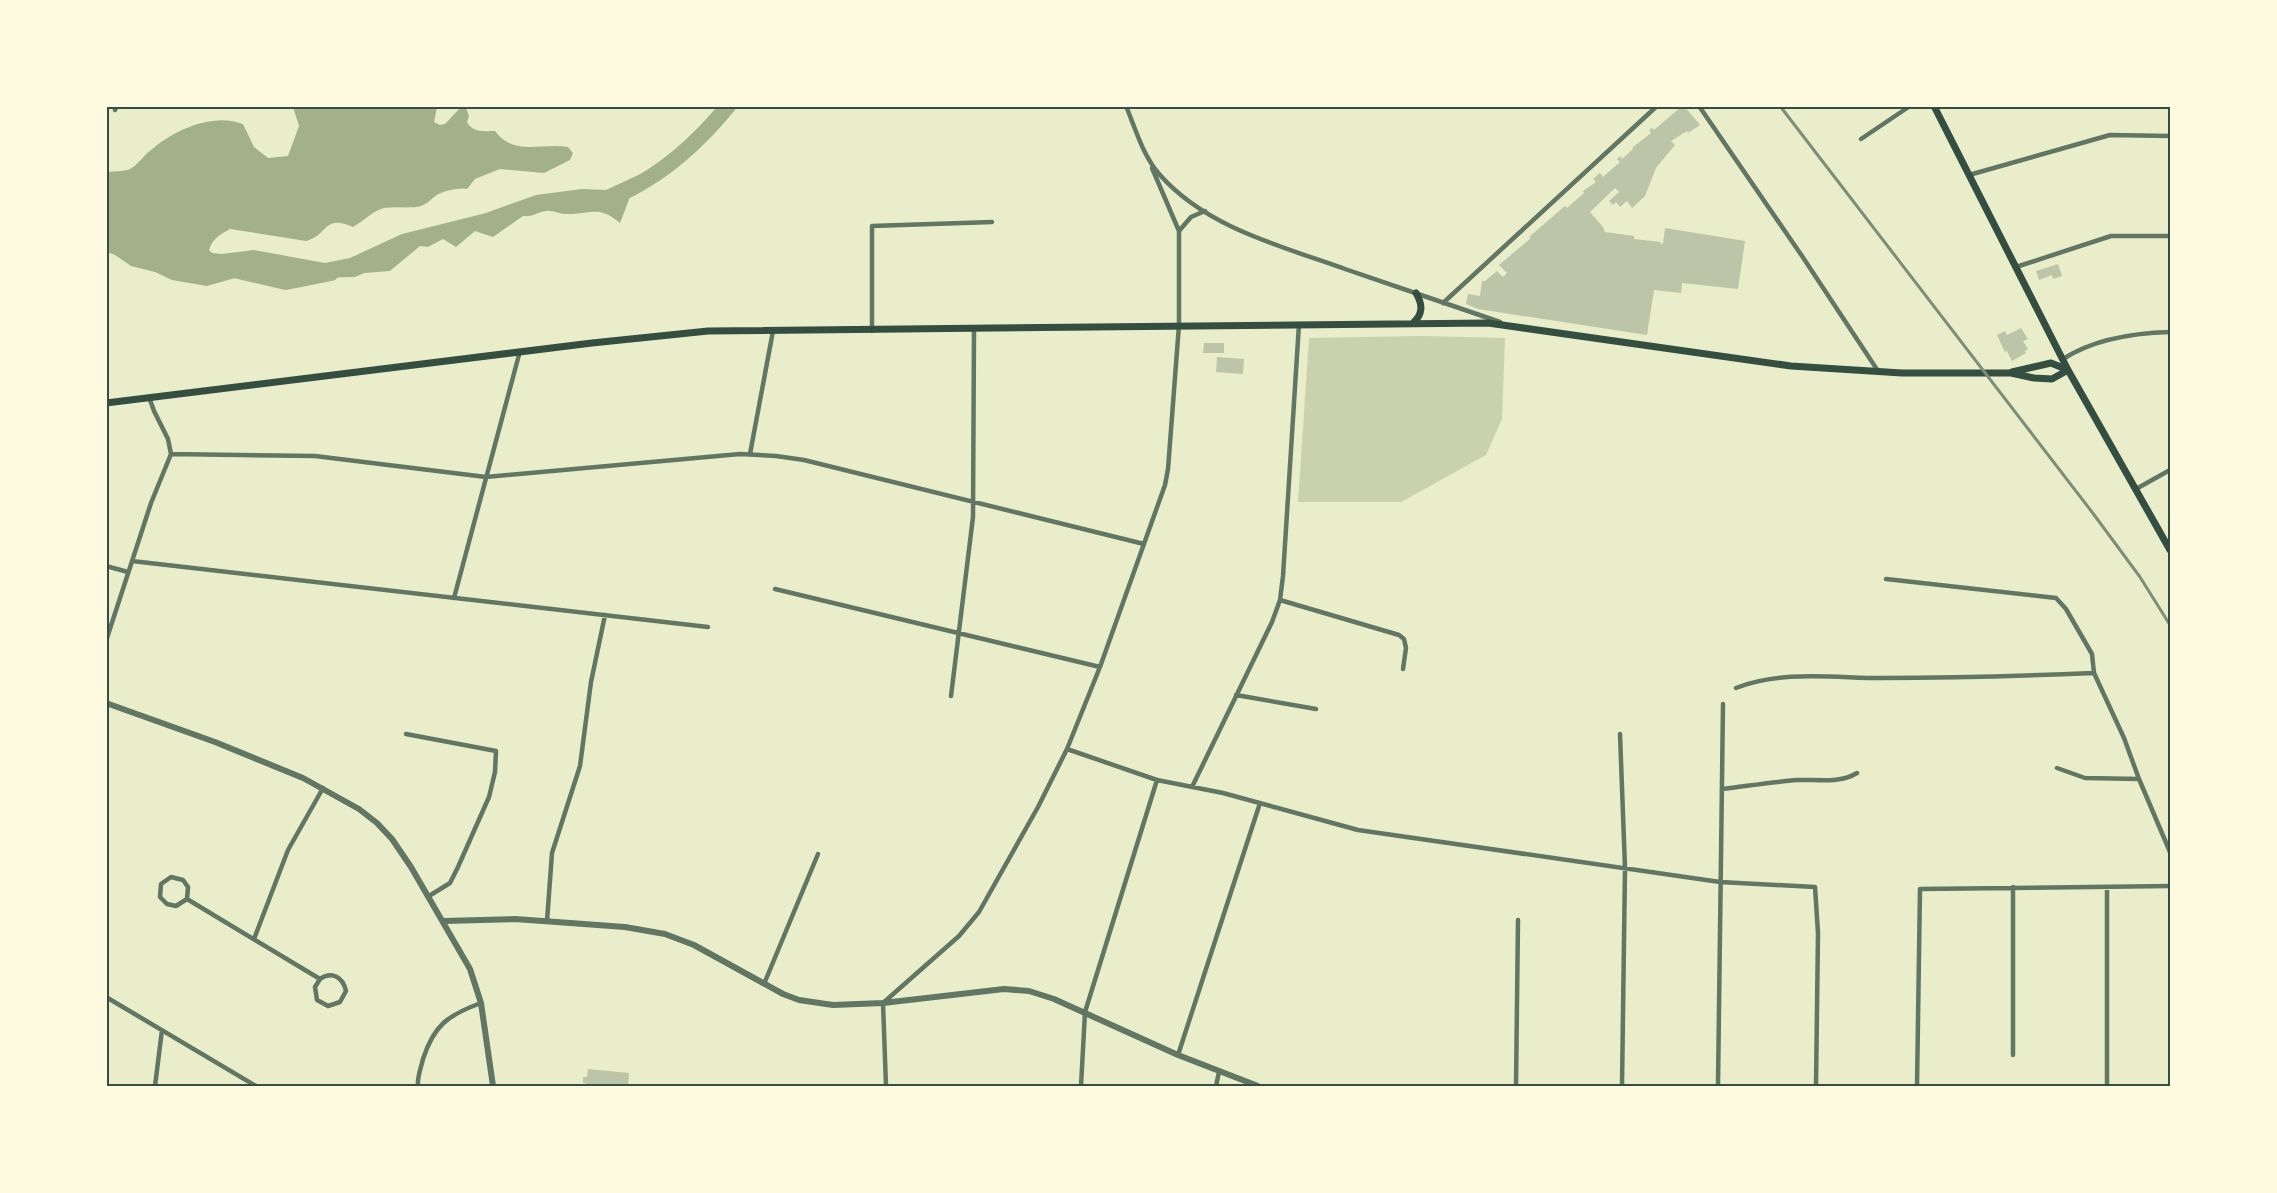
<svg xmlns="http://www.w3.org/2000/svg" width="2277" height="1193" font-family="Georgia,serif">
  <rect width="100%" height="100%" fill="#e9edc9"/>
  <path fill="#cad2ad" d="M 1421,336 L 1505,338 L 1502,419 L 1486,455 L 1401,502 L 1298,502 L 1309,338 Z"/>
  <path fill="#a3b18a" d="M 293,107 L 437,107 L 434,122 L 440,125 L 445,124 L 461,107 L 466,108 L 469,116 L 467,122 C 473,133 484,131 495,131 C 514,157 542,142 568,147 L 573,153 L 570,160 L 544,173 L 500,169 L 475,179 L 467,189 C 461,187 442,191 437,195 C 432,198 427,204 421,206 C 410,209 396,206 384,208 C 372,211 364,221 353,227 C 323,214 329,235 306,241 L 230,229 C 221,234 212,239 209,250 L 212,253 L 222,254 L 254,250 L 325,263 L 350,258 L 402,234 L 486,213 L 536,195 L 582,189 L 606,190 L 647,171 L 647,180 L 630,197 L 620,223 C 598,204 590,215 565,214 C 559,214 552,210 546,211 C 536,212 535,217 523,216 L 493,237 L 475,231 L 456,247 L 443,239 L 428,247 L 420,246 L 390,271 L 364,273 L 355,277 L 313,278 L 272,273 L 249,274 L 207,286 L 172,280 L 155,272 L 131,266 L 115,255 L 107,252 L 107,172 C 113,171 124,172 130,169 C 138,165 144,155 151,150 C 174,130 213,112 243,124 L 254,147 L 268,158 L 288,156 L 299,126 Z"/>
  <g fill="none" stroke-linecap="round" stroke-linejoin="round">
    <path stroke="#a3b18a" stroke-width="16" d="M 628,190 C 666,171 701,139 728,106
      M 230,269 L 286,282 L 331,273"/>
  </g>
  <path fill="#bcc5a7" d="M 1682,106 L 1684,106 L 1700,125 L 1688,133 L 1687,131 L 1671,141 L 1675,145 L 1656,168 L 1645,196 L 1632,208 L 1627,201 L 1620,207 L 1616,202 L 1613,205 L 1609,201 L 1619,192 L 1615,188 L 1590,212 L 1603,227 L 1605,232 L 1634,236 L 1634,239 L 1661,242 L 1660,244 L 1663,244 L 1665,228 L 1745,241 L 1738,289 L 1682,283 L 1681,293 L 1654,290 L 1647,335 L 1478,309 L 1466,304 L 1468,294 L 1480,296 L 1482,281 L 1485,281 L 1497,271 L 1503,277 L 1507,273 L 1499,265 L 1531,238 L 1529,237 L 1565,206 L 1567,208 L 1584,193 L 1583,191 L 1596,182 L 1593,179 L 1600,173 L 1603,177 L 1620,162 L 1617,159 L 1620,156 L 1622,159 L 1633,149 L 1632,148 L 1651,133 L 1649,130 L 1652,128 L 1654,130 Z
    M 2058,264 L 2062,276 L 2053,279 L 2052,275 L 2039,280 L 2036,271 Z
    M 2021,328 L 2028,339 L 2023,341 L 2028,349 L 2025,351 L 2026,353 L 2012,361 L 2007,351 L 2005,352 L 1997,335 L 2005,331 L 2007,335 Z
    M 1204,343 L 1224,343 L 1224,353 L 1203,353 Z
    M 1217,357 L 1244,359 L 1243,374 L 1216,372 Z
    M 588,1069 L 629,1073 L 628,1086 L 586,1086 L 586,1083 L 583,1083 L 583,1077 L 587,1077 Z"/>
  <g fill="none" stroke-linecap="round" stroke-linejoin="round">
    <path stroke="#617663" stroke-width="4.5" d="M 1126,106 C 1136,130 1143,156 1160,175 C 1207,228 1281,246 1345,269 C 1397,287 1448,304 1500,322
      M 1699,106 L 1802,256 L 1878,371
      M 115,110 L 117,106
      M 1861,139 L 1910,106
      M 1152,168 L 1179,231
      M 1969,175 L 2110,135 L 2170,136
      M 2016,267 L 2111,236 L 2170,236
      M 1443,303 L 1657,106
      M 872,331 L 872,226 L 992,222
      M 2063,359 C 2094,339 2134,333 2170,332
      M 171,454 L 315,456 L 486,477 L 740,454 L 776,456 L 804,460 L 1144,544
      M 750,454 L 773,331
      M 2136,489 L 2170,470
      M 132,561 L 708,627
      M 106,566 L 128,572
      M 1886,579 L 2056,598 L 2066,609 L 2092,654 L 2094,673 L 2124,738 L 2139,779 L 2170,852
      M 775,589 L 1100,667
      M 454,598 L 520,351
      M 1280,600 L 1399,635 L 1404,639 L 1406,648 L 1403,669
      M 106,641 L 151,503 L 171,454 L 168,439 L 154,411 L 149,397
      M 1736,688 C 1781,670 1835,678 1882,678 C 1953,678 2023,676 2094,673
      M 1236,695 L 1316,709
      M 951,696 L 973,517 L 974,328
      M 406,734 L 496,751 L 495,772 L 489,797 L 458,867 L 450,883 L 429,896
      M 1620,734 L 1625,868 L 1622,1086
      M 1067,749 L 1157,780 L 1223,793 L 1358,830 L 1720,882 L 1815,887 L 1818,933 L 1816,1086
      M 2057,768 L 2085,778 L 2139,779
      M 1192,787 L 1272,622 L 1280,600 L 1283,576 L 1299,324
      M 1722,789 C 1747,786 1772,782 1797,780 C 1817,779 1839,784 1857,773
      M 2013,887 L 2013,1055
      M 187,899 L 188,887 L 183,880 L 171,877 L 161,884 L 160,897 L 167,904 L 176,906 L 187,899 L 320,979 C 332,971 343,977 346,991 L 340,1002 L 328,1006 L 317,1000 L 315,987 L 320,979
      M 547,921 L 552,853 L 580,766 L 591,682 L 605,615
      M 254,939 L 288,850 L 323,788
      M 764,984 L 818,854
      M 106,997 L 256,1086
      M 1178,1055 L 1260,803
      M 155,1086 L 162,1030
      M 418,1086 C 417,1077 421,1068 423,1059 C 434,1025 448,1015 481,1003
      M 886,1086 L 883,1003 L 959,936 L 979,912 L 1038,807 L 1067,749 L 1100,667 L 1165,485 L 1168,469 L 1179,325 L 1179,231 L 1191,217 L 1205,211
      M 1081,1086 L 1085,1012 L 1157,780
      M 1216,1086 L 1219,1072
      M 1516,1086 L 1518,920
      M 1718,1086 L 1723,704
      M 1917,1086 L 1920,889 L 2170,886
      M 2107,1086 L 2107,887"/>
    <path stroke="#617663" stroke-width="6" d="M 106,703 L 215,742 L 303,778 L 359,809 L 377,823 L 392,839 L 411,867 L 470,969 L 481,1003 L 493,1086
      M 444,921 L 515,919 L 625,927 L 665,934 L 694,945 L 783,994 L 799,1000 L 833,1005 L 883,1003 L 1004,989 L 1029,991 L 1054,999 L 1178,1055 L 1258,1086"/>
    <path stroke="#344e41" stroke-width="7" d="M 1934,106 L 2068,370 L 2170,550
      M 1413,323 C 1423,314 1423,305 1416,293
      M 2012,372 L 2051,363 L 2068,370
      M 106,403 L 592,343 L 708,331 L 1488,323 L 1791,366 L 1902,373 L 2011,373 L 2034,378 L 2052,379 L 2068,370"/>
    <path stroke="#7c8e77" stroke-width="3" d="M 1780,106 L 2092,512 L 2140,577 L 2170,625"/>
  </g>
  <rect width="2277" height="1193" fill="none" stroke="#fefae0" stroke-width="216"/>
  <rect x="108" y="108" width="2061" height="977" fill="none" stroke="#344e41" stroke-width="2"/>
</svg>
